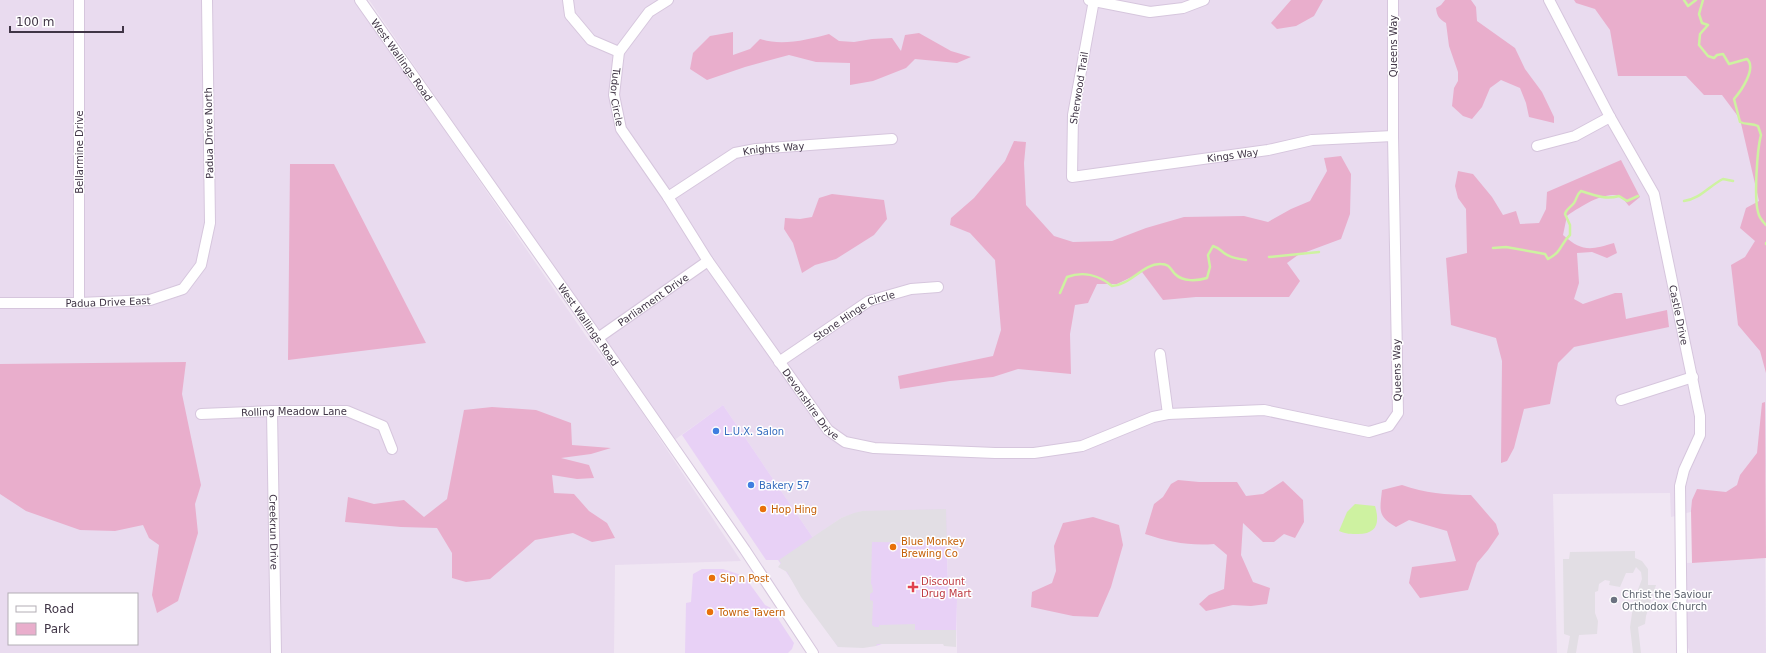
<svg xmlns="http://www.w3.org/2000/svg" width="1766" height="653" font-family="'DejaVu Sans',sans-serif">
  <rect width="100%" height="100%" fill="#f0e6f3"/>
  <path fill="#e9dbef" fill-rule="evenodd" d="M 0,0 L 355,0 L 588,339 L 626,388 L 741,561 L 615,565 L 614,653 L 0,653 ZM 9,594 L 137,594 L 137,644 L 9,644 Z
    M 369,0 L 1766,0 L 1766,464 L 1764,493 L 1671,517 L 1670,493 L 1553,494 L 1557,653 L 957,653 L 957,599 L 948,593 L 947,535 L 862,511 L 841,518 L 813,538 L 723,405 L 673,441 Z
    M 1765,558 L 1766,653 L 1690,653 L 1687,645 L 1687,563 Z"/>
  <path fill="#e8d1f6" d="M 723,405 L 813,538 L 859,512 L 946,509 L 948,593 L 957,599 L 956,643 L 882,644 L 876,646 L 838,647 L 778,560 L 766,560 L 682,435 Z
    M 702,569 L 723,569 L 744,576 L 765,605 L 771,608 L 794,643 L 792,649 L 788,653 L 685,653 L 686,603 L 691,602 L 693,574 Z"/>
  <path fill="#e9aecc" d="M 1291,0 L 1323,0 L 1314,16 L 1296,26 L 1277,29 L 1271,23 Z
    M 1445,0 L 1471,0 L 1476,7 L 1477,21 L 1515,48 L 1525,69 L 1542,92 L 1554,117 L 1554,123 L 1529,117 L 1526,103 L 1520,88 L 1501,80 L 1490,88 L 1482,107 L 1472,119 L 1463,116 L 1452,106 L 1454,88 L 1458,81 L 1458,72 L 1449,46 L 1446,23 C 1439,19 1437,16 1436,8 L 1441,5 Z
    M 1574,0 L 1766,0 L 1766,373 L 1760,351 L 1738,325 L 1731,265 L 1745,257 L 1755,241 L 1740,228 L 1746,208 L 1759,201 L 1740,119 L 1722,95 L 1704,95 L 1686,76 L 1618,76 L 1610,30 L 1595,9 L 1576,3 Z
    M 733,32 L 733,55 L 750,49 L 760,39 C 781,46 808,40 829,34 L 839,41 L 854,42 L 872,39 L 892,38 L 901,51 L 905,35 L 919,33 L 951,51 L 971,57 L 957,63 L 915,59 L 906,68 L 873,81 L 850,85 L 850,63 L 816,62 L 789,55 L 745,67 L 707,80 L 690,69 L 693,53 L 710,36 Z
    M 1014,141 L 1026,142 L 1024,163 L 1026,205 L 1054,236 L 1073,242 L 1112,241 L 1146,228 L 1184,217 L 1244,216 L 1268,222 L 1291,209 L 1310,201 L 1327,171 L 1324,158 L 1341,156 L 1351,174 L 1350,214 L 1341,239 L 1298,255 L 1287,263 L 1300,281 L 1289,297 L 1196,297 L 1163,300 L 1142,272 L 1117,284 L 1097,284 L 1088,303 L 1075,305 L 1070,334 L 1071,374 L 1018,369 L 993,377 L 950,381 L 900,389 L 898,376 L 993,356 L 1001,330 L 995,260 L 970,233 L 950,225 L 951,218 L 974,198 L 1005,161 Z
    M 1621,160 L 1640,197 L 1629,206 C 1627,204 1624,199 1621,197 C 1607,189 1578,208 1567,216 L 1563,235 C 1582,252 1591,250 1614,243 L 1617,253 L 1607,258 L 1592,252 L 1577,253 L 1579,283 L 1574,299 L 1583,304 L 1615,293 L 1622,293 L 1626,319 L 1667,310 L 1669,327 L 1574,347 L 1558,363 L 1550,404 L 1524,409 L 1514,448 L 1507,461 L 1501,463 L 1502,361 L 1496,338 L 1451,325 L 1446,258 L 1467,253 L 1466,209 L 1458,198 L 1455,186 L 1458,171 L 1473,174 L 1492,197 L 1503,215 L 1516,211 L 1520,224 L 1539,223 L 1546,209 L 1547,192 Z
    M 290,164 L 334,164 L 426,343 L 288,360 Z
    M 832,194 L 884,200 L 887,219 L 874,235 L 836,259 L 815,265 L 802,273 L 793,243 L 784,229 L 785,218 L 800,219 L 812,217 L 819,198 Z
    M 186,362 L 182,394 L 201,485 L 195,504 L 198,533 L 178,601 L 157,613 L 152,595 L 159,545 L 149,538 L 143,525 L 115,531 L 80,530 L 26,511 L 0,494 L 0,364 Z
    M 1765,402 L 1766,558 L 1692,563 L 1691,511 L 1692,500 L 1697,489 L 1726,492 L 1737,485 L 1740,475 L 1757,453 L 1762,403 Z
    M 492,407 L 536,410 L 571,423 L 572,445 L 611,448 L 591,454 L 561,458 L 589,465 L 594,478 L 577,479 L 552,475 L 554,493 L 574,494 L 589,511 L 607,523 L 615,538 L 592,542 L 573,533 L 535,540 L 490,579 L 466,582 L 452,578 L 452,553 L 437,528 L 401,527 L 345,522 L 348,497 L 374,504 L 404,500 L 424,517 L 447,499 L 464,410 Z
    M 1178,480 L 1199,482 L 1237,482 L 1246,496 L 1263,494 L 1283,481 L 1303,500 L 1304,522 L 1295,538 L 1284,534 L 1274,542 L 1263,542 L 1243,523 L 1241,555 L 1253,582 L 1270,588 L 1267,604 L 1251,606 L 1233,605 L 1206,611 L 1199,604 L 1209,595 L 1224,589 L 1227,555 L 1214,544 C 1190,546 1169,542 1145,534 L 1154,504 L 1163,497 L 1171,484 Z
    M 1402,485 C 1425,493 1446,495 1471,495 L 1496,524 L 1499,534 L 1488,550 L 1477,563 L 1468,590 L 1420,598 L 1409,583 L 1412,567 L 1456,561 L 1447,531 L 1409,520 L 1396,527 C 1377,516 1380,510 1382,490 Z
    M 1093,517 L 1119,525 L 1123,545 L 1111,587 L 1098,617 L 1073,616 L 1031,607 L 1032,592 L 1052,583 L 1056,571 L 1054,546 L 1063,523 Z"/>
  <path fill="#e2dee4" d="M 946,509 L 947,543 L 872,542 L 871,584 L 872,585 L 873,592 L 870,594 L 870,600 L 873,601 L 872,625 L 875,627 L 879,627 L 879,625 L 915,624 L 915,630 L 956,630 L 956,647 L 944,646 L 943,644 L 877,644 L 876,646 L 863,648 L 838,647 L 801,597 L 787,572 L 778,567 L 781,563 L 779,560 L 841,518 L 854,513 L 862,511 Z
    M 1635,551 L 1635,558 L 1642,561 L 1648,569 L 1648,585 L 1656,585 L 1646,616 L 1645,624 L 1638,627 L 1641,653 L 1633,653 L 1630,627 L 1634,600 L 1642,579 L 1641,572 L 1636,567 L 1633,573 L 1626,573 L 1620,587 L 1609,585 L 1610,581 L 1605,580 L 1599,584 L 1598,591 L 1595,592 L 1595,613 L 1598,621 L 1597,634 L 1579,635 L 1576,653 L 1567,653 L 1570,636 L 1564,634 L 1563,559 L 1569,559 L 1570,552 Z"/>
  <path fill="#cef2a1" d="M 1355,504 L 1375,506 C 1380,523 1377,534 1358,534 C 1351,534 1346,534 1339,531 L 1347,512 Z"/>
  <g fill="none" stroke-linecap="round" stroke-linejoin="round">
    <path stroke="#cef2a1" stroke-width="2.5" d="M 1684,0 L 1688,6 L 1696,0
      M 1703,0 L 1699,14 L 1702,23 L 1708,25 L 1700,34 L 1699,45 L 1708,56 L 1714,58 L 1717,55 L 1723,54 L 1729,64 L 1747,59 C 1757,68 1741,91 1734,99 L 1740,122 C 1746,125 1752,123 1758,126 L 1761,135 C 1757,150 1754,198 1758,212 C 1759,217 1762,221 1766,225
      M 1684,201 C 1700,199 1709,186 1723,179 L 1733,181
      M 1766,243 L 1766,244
      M 1493,248 L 1506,247 L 1545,254 L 1548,259 C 1563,251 1560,244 1570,235 L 1570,225 L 1565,214 C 1566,209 1570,208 1574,203 C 1577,199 1576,195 1581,191 C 1594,195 1605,200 1619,196 L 1627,201 L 1638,196
      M 1269,257 L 1319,252
      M 1060,293 L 1067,277 C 1083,271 1099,275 1112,286 C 1131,285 1143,263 1161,264 C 1169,264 1170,268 1175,274 C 1183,282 1197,281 1207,278 L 1210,267 L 1208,255 L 1213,246 C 1219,248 1220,250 1224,253 C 1230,258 1239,259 1246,260"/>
    <g stroke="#d6c6dd" stroke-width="12">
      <g id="minor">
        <path d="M 79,0 L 79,303"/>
        <path id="s1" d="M 360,0 L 598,338 L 745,550 L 813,653"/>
        <path d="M 568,0 L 570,15 L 591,40 L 619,52"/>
        <path id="s2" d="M 668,0 L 649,12 L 619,52 L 614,95 L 621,129 L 668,197 L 708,261 L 828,430 L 845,442 L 874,448 L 995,453 L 1034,453 L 1082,446 L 1153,417 L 1168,414 L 1264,410 L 1369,432 L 1389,426 L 1398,413 L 1393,136 L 1393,0"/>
        <path d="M 1089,0 L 1150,12 L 1183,8 L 1204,0"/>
        <path id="s3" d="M 1094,0 L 1073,115 L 1072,177 L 1268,150 L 1312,140 L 1393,136"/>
        <path id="s4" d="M 1549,0 L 1610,117 L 1654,194 L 1700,416 L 1700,435 L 1684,470 L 1680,486 L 1682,653"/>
        <path d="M 1537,146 L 1575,136 L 1610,117"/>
        <path id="s5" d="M 668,197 L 735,153 L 756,149 L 892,139"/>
        <path id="s6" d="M 0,303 L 79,303 L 150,300 L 183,289 L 201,265 L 210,223 L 207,0"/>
        <path id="s7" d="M 598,338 L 708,261"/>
        <path d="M 1160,354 L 1168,414"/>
        <path id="s8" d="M 779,362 L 869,301 L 911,289 L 938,287"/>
        <path d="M 1621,400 L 1693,377"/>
        <path id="s9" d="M 272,411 L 276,653"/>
        <path id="s10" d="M 201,414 L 272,411 L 347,411 L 383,426 L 392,449"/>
      </g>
    </g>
    <use href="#minor" stroke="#fff" stroke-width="10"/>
  </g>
  <g fill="#3f7fe0" stroke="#fff" stroke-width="1.5">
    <circle cx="716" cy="431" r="4"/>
    <circle cx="751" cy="485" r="4"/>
  </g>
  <g fill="#e8710a" stroke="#fff" stroke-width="1.5">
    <circle cx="763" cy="509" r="4"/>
    <circle cx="893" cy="547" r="4"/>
    <circle cx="712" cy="578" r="4"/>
    <circle cx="710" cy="612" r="4"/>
  </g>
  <path fill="#e0444e" stroke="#fff" stroke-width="1.5" d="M911 581h4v4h4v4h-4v4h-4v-4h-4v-4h4z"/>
  <circle fill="#6b7280" stroke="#fff" stroke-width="1.5" cx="1614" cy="600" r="4"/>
  <g text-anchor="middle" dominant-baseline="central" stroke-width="3" stroke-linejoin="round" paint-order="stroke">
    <g font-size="10" fill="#403546" stroke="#fff">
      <text transform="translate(1393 46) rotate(-90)">Queens Way</text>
      <text stroke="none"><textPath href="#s1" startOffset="73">West Wallings Road</textPath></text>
      <text transform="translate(1079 88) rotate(-81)">Sherwood Trail</text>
      <text stroke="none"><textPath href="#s2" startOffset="118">Tudor Circle</textPath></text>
      <text transform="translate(209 133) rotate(-91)">Padua Drive North</text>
      <text stroke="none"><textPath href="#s5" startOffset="119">Knights Way</textPath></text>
      <text transform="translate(79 152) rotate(-90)">Bellarmine Drive</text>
      <text stroke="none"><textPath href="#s3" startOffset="341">Kings Way</textPath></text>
      <text stroke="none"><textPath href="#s7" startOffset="67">Parliament Drive</textPath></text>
      <text stroke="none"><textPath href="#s6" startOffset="108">Padua Drive East</textPath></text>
      <text stroke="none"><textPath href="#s4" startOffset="344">Castle Drive</textPath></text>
      <text stroke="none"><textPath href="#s8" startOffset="89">Stone Hinge Circle</textPath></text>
      <text stroke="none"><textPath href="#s1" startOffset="397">West Wallings Road</textPath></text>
      <text transform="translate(1397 370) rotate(-91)">Queens Way</text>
      <text stroke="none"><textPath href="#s2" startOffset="485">Devonshire Drive</textPath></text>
      <text stroke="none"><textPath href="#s10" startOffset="93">Rolling Meadow Lane</textPath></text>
      <text stroke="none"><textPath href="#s9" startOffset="121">Creekrun Drive</textPath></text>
    </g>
    <g font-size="10" fill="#366cbe" stroke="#fff" text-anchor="start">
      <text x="724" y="431">L.U.X. Salon</text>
      <text x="759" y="485">Bakery 57</text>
    </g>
    <g font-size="10" fill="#c56008" stroke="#fff" text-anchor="start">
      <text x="771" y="509">Hop Hing</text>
      <text x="901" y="541">Blue Monkey<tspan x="901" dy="12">Brewing Co</tspan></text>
      <text x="720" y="578">Sip n Post</text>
      <text x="718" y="612">Towne Tavern</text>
    </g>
    <g font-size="10" fill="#be3a42" stroke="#fff" text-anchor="start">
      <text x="921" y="581">Discount<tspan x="921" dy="12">Drug Mart</tspan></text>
    </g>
    <g font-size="10" fill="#5b616d" stroke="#fff" text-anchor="start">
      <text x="1622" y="594">Christ the Saviour<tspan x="1622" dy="12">Orthodox Church</tspan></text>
    </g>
  </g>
  <rect x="8" y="593" width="130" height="52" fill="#ffffff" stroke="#b3aeb5"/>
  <rect x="16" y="606" width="20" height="6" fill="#ffffff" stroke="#b3aeb5"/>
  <text x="44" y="613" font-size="12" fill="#403546">Road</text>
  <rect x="16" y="623" width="20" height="12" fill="#e9aecc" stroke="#b3aeb5"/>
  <text x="44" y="633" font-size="12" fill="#403546">Park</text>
  <path d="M10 26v6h113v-6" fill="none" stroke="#403546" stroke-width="2"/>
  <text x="16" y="26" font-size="12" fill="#403546" stroke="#ffffff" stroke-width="3" paint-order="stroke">100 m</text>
</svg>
